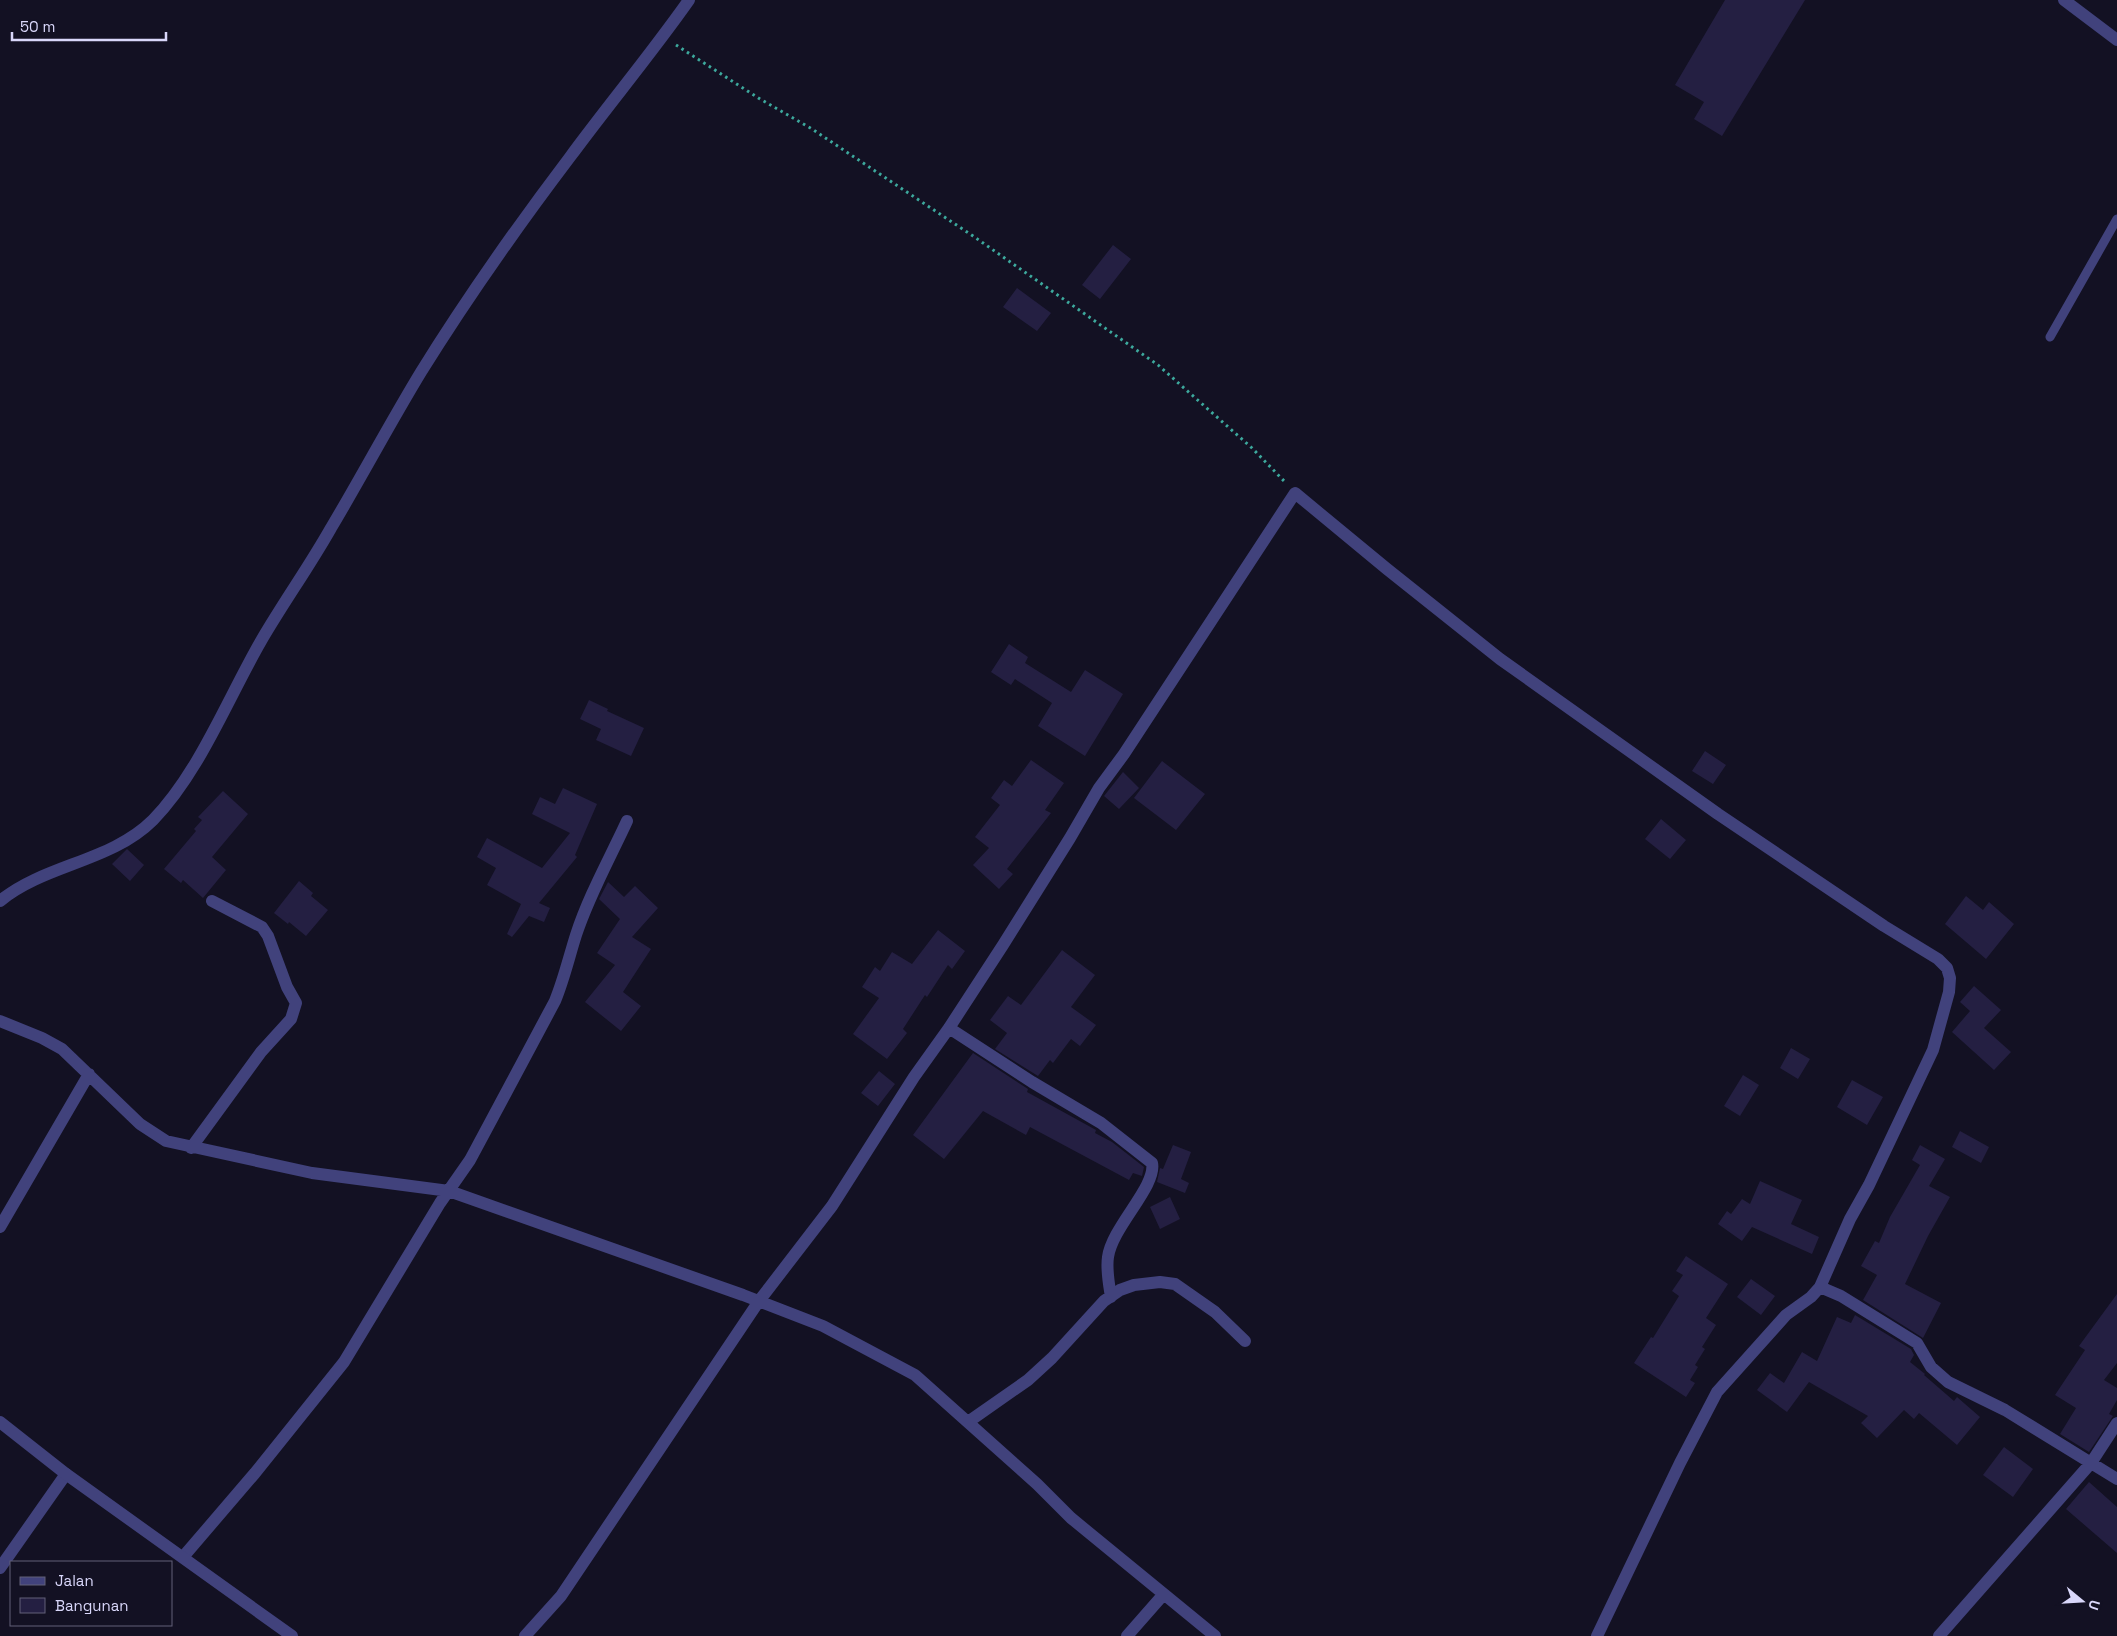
<svg xmlns="http://www.w3.org/2000/svg" width="2117" height="1636" font-family="'Space Grotesk',sans-serif">
  <rect width="100%" height="100%" fill="#131123"/>
  <path fill="#241f42" d="M 1725,0 L 1805,0 L 1722,136 L 1694,119 L 1704,102 L 1675,85 Z
    M 1113,245 L 1131,259 L 1100,299 L 1082,285 Z
    M 1017,288 L 1051,313 L 1037,331 L 1003,307 Z
    M 1009,644 L 1028,657 L 1025,663 L 1071,692 L 1085,670 L 1123,694 L 1085,756 L 1038,726 L 1052,703 L 1015,679 L 1011,685 L 991,672 Z
    M 589,700 L 608,709 L 607,711 L 644,728 L 631,756 L 596,740 L 601,729 L 580,719 Z
    M 1705,751 L 1726,765 L 1713,784 L 1692,771 Z
    M 1031,760 L 1064,783 L 1045,810 L 1051,813 L 1007,869 L 1013,874 L 999,889 L 973,865 L 989,848 L 975,837 L 1000,805 L 991,798 L 1004,780 L 1012,786 Z
    M 1162,761 L 1205,794 L 1176,830 L 1134,798 Z
    M 1123,772 L 1139,788 L 1119,809 L 1104,796 Z
    M 563,788 L 597,804 L 575,855 L 577,857 L 539,903 L 550,908 L 544,922 L 529,916 L 512,937 L 507,934 L 521,904 L 487,885 L 496,868 L 477,857 L 487,838 L 542,868 L 570,833 L 532,814 L 540,797 L 555,804 Z
    M 223,791 L 248,814 L 212,857 L 226,870 L 203,898 L 183,880 L 181,883 L 164,869 L 196,831 L 194,829 L 202,820 L 198,817 Z
    M 1661,819 L 1686,840 L 1670,859 L 1645,839 Z
    M 127,849 L 144,865 L 130,881 L 112,864 Z
    M 299,881 L 313,893 L 311,896 L 328,910 L 306,936 L 289,922 L 288,924 L 274,913 Z
    M 608,882 L 624,897 L 635,886 L 658,908 L 632,937 L 651,949 L 623,992 L 641,1006 L 621,1031 L 585,1002 L 615,965 L 597,953 L 620,919 L 599,899 Z
    M 1966,896 L 1983,910 L 1989,902 L 2014,924 L 1986,959 L 1945,924 Z
    M 938,930 L 965,951 L 952,969 L 948,965 L 927,997 L 925,995 L 903,1029 L 907,1033 L 887,1059 L 853,1034 L 879,998 L 862,987 L 875,967 L 880,971 L 892,952 L 912,964 Z
    M 1062,950 L 1095,975 L 1071,1007 L 1096,1025 L 1080,1046 L 1071,1039 L 1053,1063 L 1050,1060 L 1038,1076 L 995,1049 L 1007,1033 L 990,1020 L 1008,996 L 1021,1005 Z
    M 1974,986 L 2001,1010 L 1984,1028 L 2011,1052 L 1994,1070 L 1952,1032 L 1970,1011 L 1960,1002 Z
    M 1791,1048 L 1810,1059 L 1798,1079 L 1780,1068 Z
    M 973,1053 L 1028,1089 L 1027,1092 L 1096,1130 L 1095,1133 L 1112,1142 L 1144,1167 L 1142,1176 L 1133,1173 L 1129,1180 L 1030,1127 L 1026,1135 L 983,1111 L 944,1159 L 913,1135 Z
    M 879,1071 L 895,1084 L 878,1106 L 861,1093 Z
    M 1743,1075 L 1759,1085 L 1740,1116 L 1724,1106 Z
    M 1852,1080 L 1883,1097 L 1867,1125 L 1837,1107 Z
    M 1960,1131 L 1989,1147 L 1981,1163 L 1952,1147 Z
    M 1173,1145 L 1191,1152 L 1181,1179 L 1189,1183 L 1185,1193 L 1157,1182 L 1160,1168 L 1163,1169 Z
    M 1920,1145 L 1945,1159 L 1929,1186 L 1950,1197 L 1928,1236 L 1905,1284 L 1941,1303 L 1923,1338 L 1863,1300 L 1877,1275 L 1861,1266 L 1875,1241 L 1879,1243 L 1890,1217 L 1920,1165 L 1912,1160 Z
    M 1760,1181 L 1802,1200 L 1791,1224 L 1819,1237 L 1812,1254 L 1752,1227 L 1742,1241 L 1718,1224 L 1727,1211 L 1731,1214 L 1742,1199 L 1750,1204 Z
    M 1170,1197 L 1180,1219 L 1160,1229 L 1150,1207 Z
    M 1686,1256 L 1728,1284 L 1706,1318 L 1716,1325 L 1702,1347 L 1705,1349 L 1695,1365 L 1698,1367 L 1690,1380 L 1695,1383 L 1686,1397 L 1634,1363 L 1651,1337 L 1653,1338 L 1679,1296 L 1672,1291 L 1683,1275 L 1676,1271 Z
    M 1751,1279 L 1775,1296 L 1761,1315 L 1737,1297 Z
    M 2117,1294 L 2117,1363 L 2104,1380 L 2117,1388 L 2117,1400 L 2109,1414 L 2113,1416 L 2089,1452 L 2060,1434 L 2076,1408 L 2055,1395 L 2085,1350 L 2079,1346 Z
    M 1855,1315 L 1911,1349 L 1914,1355 L 1910,1362 L 1925,1374 L 1924,1375 L 1954,1401 L 1957,1397 L 1980,1417 L 1957,1445 L 1919,1413 L 1914,1419 L 1904,1410 L 1877,1438 L 1861,1423 L 1868,1416 L 1809,1382 L 1787,1412 L 1757,1390 L 1770,1373 L 1784,1383 L 1802,1352 L 1817,1361 L 1837,1317 L 1851,1323 Z
    M 2004,1447 L 2033,1469 L 2013,1497 L 1983,1475 Z
    M 2089,1482 L 2117,1507 L 2117,1553 L 2066,1509 Z"/>
  <g fill="none" stroke-linecap="round" stroke-linejoin="round">
    <path stroke="#3da99d" stroke-width="3" stroke-dasharray="2.5 4" stroke-linecap="butt" d="M 676,45 L 760,99 L 812,129 L 973,236 L 1158,365 L 1252,448 L 1285,482"/>
    <path stroke="#41427c" stroke-width="9" d="M 2050,337 L 2117,219"/>
    <path stroke="#41427c" stroke-width="12" d="M 2064,0 L 2117,40
      M 0,901 C 45,864 111,862 153,820 C 199,773 228,698 261,641 C 283,603 309,567 331,528 C 362,476 390,423 421,372 C 467,298 517,227 570,157 C 609,104 651,54 689,0
      M 0,1021 L 42,1038 L 62,1049 L 140,1124 L 166,1141 L 312,1173 L 449,1191 L 743,1295 L 823,1326 L 915,1375 L 1037,1484 L 1071,1518 L 1215,1636
      M 949,1028 L 1032,1082 L 1101,1123 L 1152,1163 C 1157,1186 1112,1227 1108,1257 C 1106,1270 1109,1284 1111,1297
      M 191,1148 L 261,1052 L 291,1019 L 296,1003 L 287,987 L 268,936 L 262,927 L 212,901
      M 0,1227 L 89,1074
      M 1820,1287 L 1841,1296 L 1917,1343 L 1931,1367 L 1948,1382 L 2005,1410 L 2117,1479
      M 968,1422 L 1028,1380 L 1052,1358 L 1104,1301 L 1120,1290 L 1134,1285 L 1160,1282 L 1175,1284 L 1215,1312 L 1245,1341
      M 183,1557 L 255,1473 L 344,1362 L 440,1203 L 470,1160 L 555,1001 C 564,979 569,957 576,935 C 589,895 610,858 627,821
      M 0,1568 L 66,1474
      M 525,1636 L 561,1596 L 759,1301 L 832,1206 L 914,1077 L 949,1028 L 1003,945 L 1070,838 L 1099,788 L 1124,754 L 1295,493 L 1387,569 L 1500,659 L 1718,814 L 1884,926 L 1938,959 L 1947,968 L 1950,978 L 1949,992 L 1933,1050 L 1869,1185 L 1850,1219 L 1820,1287 L 1811,1297 L 1786,1315 L 1717,1392 L 1680,1463 L 1597,1636
      M 1127,1636 L 1163,1595
      M 1939,1636 L 2091,1463 L 2117,1423"/>
    <path stroke="#41427c" stroke-width="12" d="M 0,1422 L 66,1474 L 292,1636"/>
  </g>
  <rect x="10" y="1561" width="162" height="65" fill="#131123" stroke="#626079"/>
  <rect x="20" y="1577" width="25" height="8" fill="#41427c" stroke="#626079"/>
  <text x="55" y="1586" font-size="15" fill="#d9d7fa">Jalan</text>
  <rect x="20" y="1598" width="25" height="15" fill="#241f42" stroke="#626079"/>
  <text x="55" y="1611" font-size="15" fill="#d9d7fa">Bangunan</text>
  <g transform="translate(2082 1601) rotate(108)" stroke="#131123" stroke-width="4" paint-order="stroke">
  <path d="M0-4L9 19L0 12L-9 19Z" fill="#d9d7fa"/>
  <text y="-8" font-size="14" font-weight="bold" text-anchor="middle" fill="#d9d7fa">U</text>
  </g>
  <path d="M12 32v8h154v-8" fill="none" stroke="#d9d7fa" stroke-width="2.5"/>
  <text x="20" y="32" font-size="15" fill="#d9d7fa" stroke="#131123" stroke-width="4" paint-order="stroke">50 m</text>
</svg>
